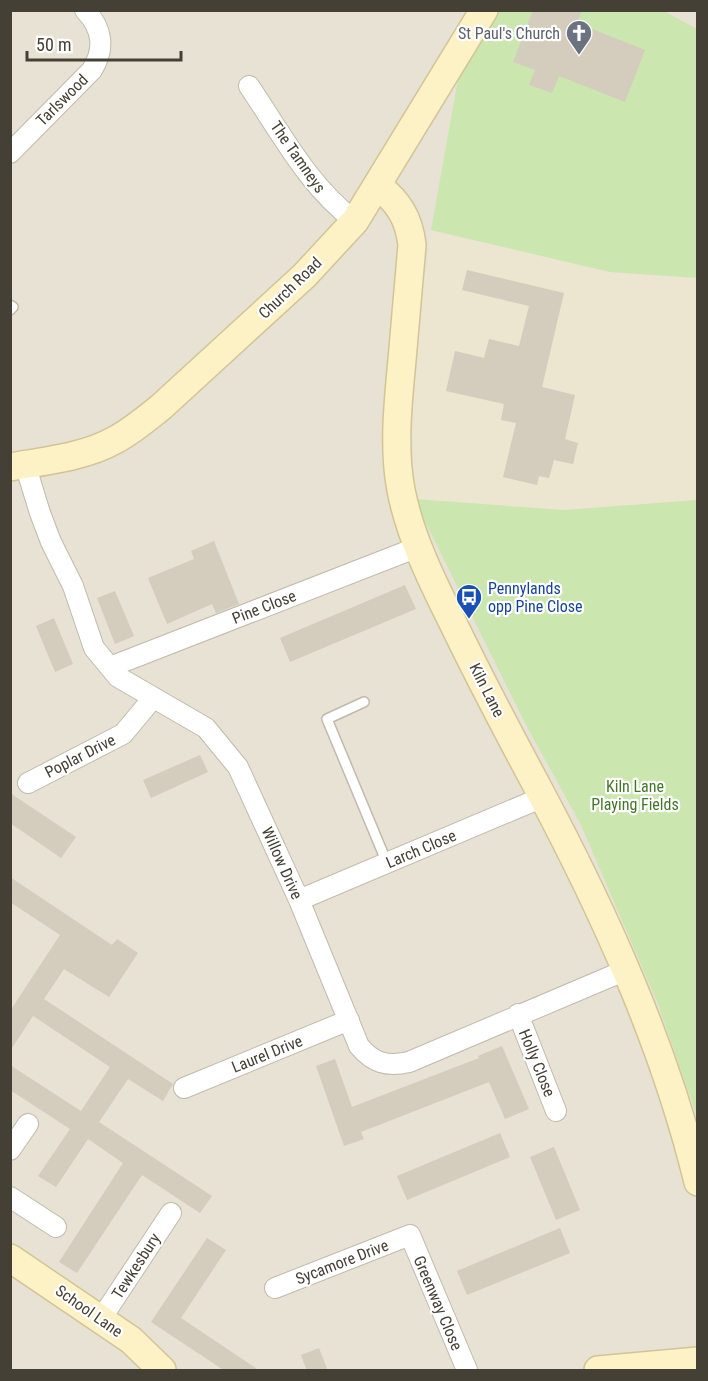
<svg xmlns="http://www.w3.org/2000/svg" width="708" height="1381" font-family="'Roboto Condensed',sans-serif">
  <rect width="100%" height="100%" fill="#f3efe6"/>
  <path fill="#e7e2d4" d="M 11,11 L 697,11 L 697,1370 L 11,1370 Z"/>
  <path fill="#ece5d0" d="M 431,230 L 610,272 L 697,278 L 697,738 L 450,570 L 414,499 L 411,364 Z"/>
  <path fill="#cbe6af" d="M 495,11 L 664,11 L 697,29 L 697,278 L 610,272 L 431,230 L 459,74 Z
    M 414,499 L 564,510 L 697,500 L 697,1116 L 658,1004 L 581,825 L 526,725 Z"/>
  <path fill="#d4ccbc" d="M 533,10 L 582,10 L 577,23 L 645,50 L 625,102 L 559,76 L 552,93 L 529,85 L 535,70 L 513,62 Z
    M 467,270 L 564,293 L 542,387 L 575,395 L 565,439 L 578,443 L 573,464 L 554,460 L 549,478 L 539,476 L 537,485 L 503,477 L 516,423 L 501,420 L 504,404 L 446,391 L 455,351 L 484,358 L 489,339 L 519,346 L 529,306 L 462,290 Z
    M 214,541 L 239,604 L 216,613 L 212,604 L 167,624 L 148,578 L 194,559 L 191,551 Z
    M 405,585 L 416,609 L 290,662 L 280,638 Z
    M 115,591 L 134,636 L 115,644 L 97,598 Z
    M 54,618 L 73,664 L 55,672 L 36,626 Z
    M 200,755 L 208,772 L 151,798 L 143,780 Z
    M 10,793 L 76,837 L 61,858 L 10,823 Z
    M 10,877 L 112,945 L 117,939 L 138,953 L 109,997 L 64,969 L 44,999 L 173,1084 L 163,1101 L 128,1079 L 99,1122 L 212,1196 L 200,1213 L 142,1175 L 77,1273 L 59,1262 L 123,1163 L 88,1139 L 56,1187 L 38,1176 L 70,1129 L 10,1090 L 10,1065 L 81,1111 L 110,1067 L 33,1016 L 10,1051 L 10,1011 L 60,935 L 10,902 Z
    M 502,1046 L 529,1109 L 505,1119 L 489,1082 L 361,1132 L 364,1139 L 344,1146 L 316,1066 L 335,1059 L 352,1107 L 479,1058 L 478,1056 Z
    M 500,1133 L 510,1157 L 407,1200 L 397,1176 Z
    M 554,1147 L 580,1210 L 556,1220 L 530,1157 Z
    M 560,1228 L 570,1253 L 467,1295 L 457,1271 Z
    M 207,1238 L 226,1250 L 181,1318 L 260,1371 L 225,1371 L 151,1322 Z
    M 319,1348 L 328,1371 L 307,1371 L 301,1355 Z"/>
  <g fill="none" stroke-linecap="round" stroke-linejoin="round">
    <g stroke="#c1baac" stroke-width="12">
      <path id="lane" d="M 10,305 L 13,307 L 10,310
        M 364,702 L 327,719 L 387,863"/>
    </g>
    <g stroke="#c1baac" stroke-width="22">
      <path id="street" d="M 249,86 C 281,133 309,187 355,221
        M 10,153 L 92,70 C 105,49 103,29 85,10
        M 25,464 L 40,513 L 51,542 L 73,586 L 94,648 L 118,677 L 206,728 L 238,767 L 299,900 L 359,1046 C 373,1063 387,1067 409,1062 L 626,970
        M 110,667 L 418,547
        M 28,783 L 123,734 L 153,698
        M 299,900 L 543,797
        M 518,1014 L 556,1111
        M 184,1088 L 349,1020
        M 10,1150 L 28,1124
        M 10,1197 L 56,1227
        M 275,1288 L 410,1235 L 467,1370
        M 101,1319 L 171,1213"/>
    </g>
    <g stroke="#d2c497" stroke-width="30">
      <path id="secondary" d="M 378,186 C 399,202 409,219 412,245 C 409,283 405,322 402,360 C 398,403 393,448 401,490 C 410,536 431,579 452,621 C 479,677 508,732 537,786 C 604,912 664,1043 698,1182
        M 10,467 C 45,461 85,457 115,440 C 132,431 146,419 161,407 L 304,276 L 355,221 L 484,10
        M 10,1258 L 131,1340 L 162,1370
        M 598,1370 L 698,1361"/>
    </g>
    <use href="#lane" stroke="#fff" stroke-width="9"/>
    <use href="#street" stroke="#fff" stroke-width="20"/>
    <use href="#secondary" stroke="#fdf2c5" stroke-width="27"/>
  </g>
  <defs>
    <g id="church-pin" transform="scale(1.35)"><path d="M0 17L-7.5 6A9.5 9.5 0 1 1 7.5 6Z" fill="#6b7280" stroke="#fff"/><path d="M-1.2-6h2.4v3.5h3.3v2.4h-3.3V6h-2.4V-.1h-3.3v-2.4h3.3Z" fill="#fff"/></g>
    <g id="bus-pin" transform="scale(1.35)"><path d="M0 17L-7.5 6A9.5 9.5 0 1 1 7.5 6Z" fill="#1a4fb4" stroke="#fff"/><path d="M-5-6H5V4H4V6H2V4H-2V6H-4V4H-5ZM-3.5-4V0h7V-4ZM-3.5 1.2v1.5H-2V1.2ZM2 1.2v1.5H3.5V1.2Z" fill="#fff"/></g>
  </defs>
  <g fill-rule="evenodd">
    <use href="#church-pin" x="579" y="33"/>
    <use href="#bus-pin" x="469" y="597"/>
  </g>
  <g text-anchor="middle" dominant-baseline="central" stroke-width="4.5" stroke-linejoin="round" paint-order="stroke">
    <g font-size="16" fill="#5b616d" stroke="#fff" text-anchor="end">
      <text x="560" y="33">St Paul's Church</text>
    </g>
    <g font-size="16" fill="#454035" stroke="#fff">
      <text transform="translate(62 100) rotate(-45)">Tarlswood</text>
      <text transform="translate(298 157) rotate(55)">The Tamneys</text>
      <text transform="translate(290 288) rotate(-44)">Church Road</text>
      <text transform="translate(264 607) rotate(-21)">Pine Close</text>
      <text transform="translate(487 690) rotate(63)">Kiln Lane</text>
      <text transform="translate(80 756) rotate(-27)">Poplar Drive</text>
      <text transform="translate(421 849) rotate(-23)">Larch Close</text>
      <text transform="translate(282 863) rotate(66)">Willow Drive</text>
      <text transform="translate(267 1054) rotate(-22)">Laurel Drive</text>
      <text transform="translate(537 1063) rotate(68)">Holly Close</text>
      <text transform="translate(342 1262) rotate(-21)">Sycamore Drive</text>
      <text transform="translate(136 1266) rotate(-57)">Tewkesbury</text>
      <text transform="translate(438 1303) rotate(67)">Greenway Close</text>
      <text transform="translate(89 1311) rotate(35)">School Lane</text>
    </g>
    <g font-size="16" fill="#164399" stroke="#fff" text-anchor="start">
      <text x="488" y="588">Pennylands<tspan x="488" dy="18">opp Pine Close</tspan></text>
    </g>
    <g font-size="16" fill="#43762a" stroke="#fff">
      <text x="635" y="786">Kiln Lane<tspan x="635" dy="18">Playing Fields</tspan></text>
    </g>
  </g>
  <rect width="708" height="1381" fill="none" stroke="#454035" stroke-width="24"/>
  <path d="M27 51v9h154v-9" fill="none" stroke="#454035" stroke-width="3"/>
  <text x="36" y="51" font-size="18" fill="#454035" stroke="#ffffff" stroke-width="4.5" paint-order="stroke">50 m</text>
</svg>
